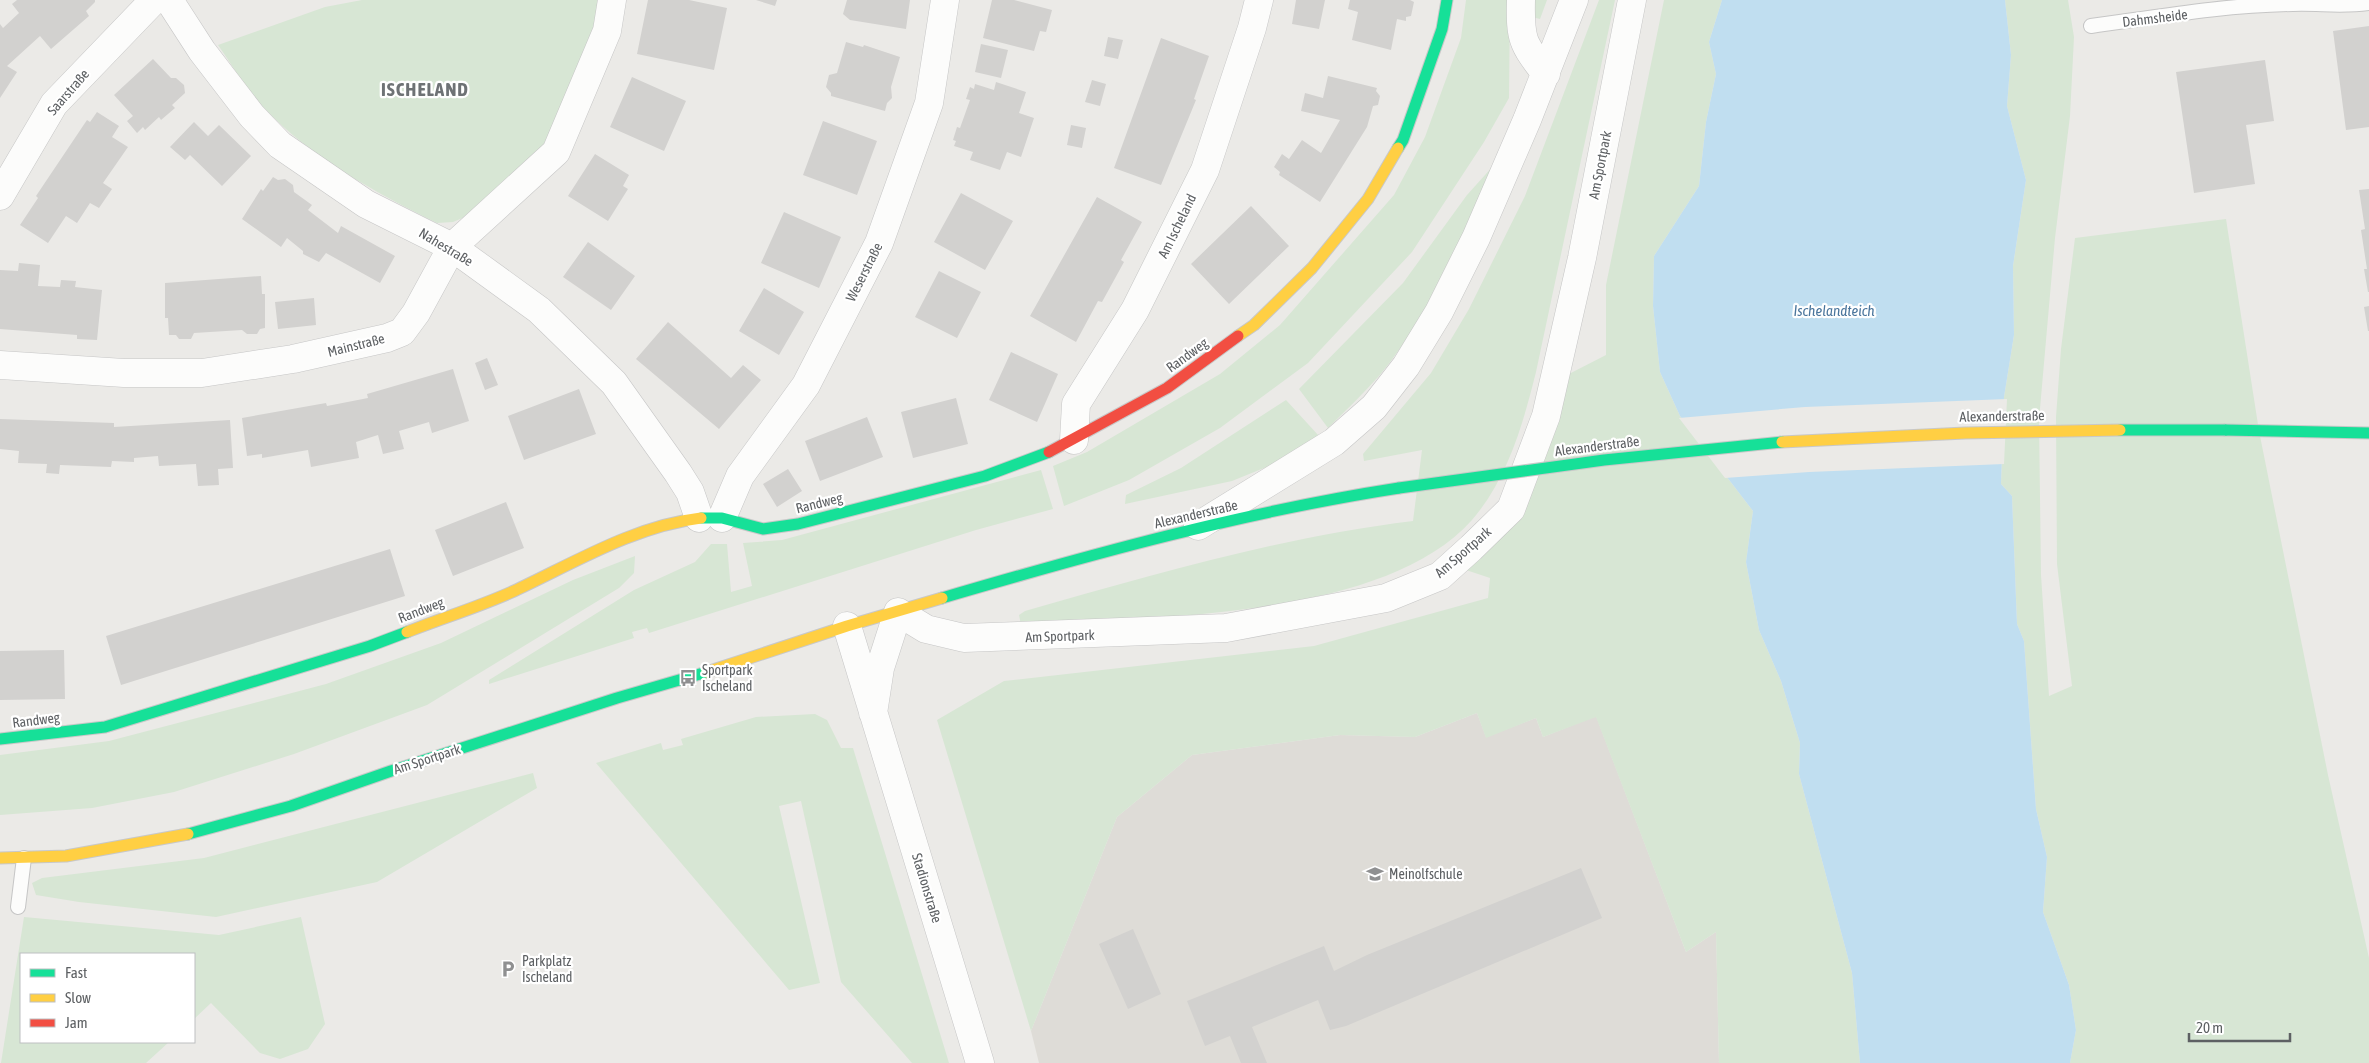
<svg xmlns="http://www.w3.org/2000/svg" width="2369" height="1063" font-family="'Asap Condensed',sans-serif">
  <rect width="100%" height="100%" fill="#ebeae7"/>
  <path fill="#dedcd7" d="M 1477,713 L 1486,737 L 1536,718 L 1543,737 L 1596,716 L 1686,952 L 1716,932 L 1719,1063 L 1039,1063 L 1031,1031 L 1117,817 L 1192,755 L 1340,735 L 1415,737 Z"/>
  <path fill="#d7e6d4" d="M 362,0 L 612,0 L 556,152 L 472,214 L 453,222 L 437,223 C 375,192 311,158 263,107 C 246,89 232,65 218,45 L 325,7 Z
    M 1466,0 L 1510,0 L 1509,98 L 1484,142 L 1412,252 L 1308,363 L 1220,428 L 1129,480 L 1064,506 L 1053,466 L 1087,452 L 1220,374 L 1280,325 L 1394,195 L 1425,137 L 1461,38 Z
    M 1532,0 L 1547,0 L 1540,19 L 1532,17 Z
    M 1599,0 L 1615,0 L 1536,372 C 1523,424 1508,478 1472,520 C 1383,620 1147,617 1021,625 L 1019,615 L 1025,611 C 1152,575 1281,537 1413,521 L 1422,450 L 1364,461 L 1363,454 L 1431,373 L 1469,309 L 1525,196 Z
    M 1664,0 L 1722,0 L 1709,42 L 1716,74 L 1706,122 L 1699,186 L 1654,256 L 1653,306 L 1660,372 L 1680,416 L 1753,511 L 1746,562 L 1759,630 L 1781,681 L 1800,743 L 1799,774 L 1852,973 L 1860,1063 L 1719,1063 L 1716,932 L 1686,952 L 1596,717 L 1543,737 L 1536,718 L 1486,738 L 1477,713 L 1415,737 L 1340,735 L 1192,755 L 1117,817 L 1031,1031 L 937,720 L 1004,681 L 1314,646 L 1488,598 L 1490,578 L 1463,569 L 1522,507 L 1565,376 L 1606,355 L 1606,285 Z
    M 2005,0 L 2068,0 L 2074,37 L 2070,116 L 2055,238 L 2039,420 L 2041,575 L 2049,696 L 2072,686 L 2057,564 L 2056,417 L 2061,349 L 2075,238 L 2226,219 L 2259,431 L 2328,775 L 2369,958 L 2369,1063 L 2070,1063 L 2076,1030 L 2069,985 L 2043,912 L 2047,857 L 2036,809 L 2024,641 L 2017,624 L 2012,496 L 2001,484 L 2004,397 L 2014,335 L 2013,266 L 2026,180 L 2007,106 L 2011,55 Z
    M 1494,165 C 1464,233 1427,319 1379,376 C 1363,394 1345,411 1328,428 L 1299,389 L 1403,283 L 1467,195 Z
    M 1286,400 L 1319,436 L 1284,460 L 1232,481 L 1125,504 L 1126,495 L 1181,468 Z
    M 1041,470 L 1053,509 L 976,530 L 649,633 L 647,628 L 632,632 L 634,638 L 489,684 L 489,680 L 634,590 L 695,562 L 711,544 L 727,544 L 731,592 L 752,586 L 743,543 L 782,540 Z
    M 635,556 L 634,573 L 619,588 L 427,705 L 294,754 L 174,792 L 92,808 L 0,815 L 0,755 L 109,741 L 326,684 L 441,643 L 573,580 Z
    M 815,714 L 827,720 L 841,748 L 853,748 L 949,1063 L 912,1063 L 841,982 L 801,801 L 779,806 L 820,983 L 789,990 L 596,763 L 661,743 L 663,750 L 683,745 L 681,739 L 756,717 Z
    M 533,773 L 537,788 L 377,882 L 216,917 L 79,902 L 36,895 L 32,883 L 42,878 L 204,858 Z
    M 24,917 L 219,935 L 301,917 L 325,1024 L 308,1049 L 280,1059 L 260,1053 L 211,1003 L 194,1019 L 194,954 L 21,954 L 21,1042 L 169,1042 L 146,1063 L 1,1063 Z"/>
  <path fill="#c0def0" d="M 1722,0 L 2005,0 L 2011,55 L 2007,106 L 2026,180 L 2013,266 L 2014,335 L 2004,397 L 2001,484 L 2012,496 L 2017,624 L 2024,641 L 2036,809 L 2047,857 L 2043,912 L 2069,985 L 2076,1030 L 2070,1063 L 1860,1063 L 1852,973 L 1799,774 L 1800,743 L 1781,681 L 1759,630 L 1746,562 L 1753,511 L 1680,416 L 1660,372 L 1653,306 L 1654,256 L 1699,186 L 1706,122 L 1716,74 L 1709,42 Z"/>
  <path fill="#ebeae7" d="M 2007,399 L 2004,464 L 1809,472 L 1725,478 L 1679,418 L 1805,407 Z"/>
  <path fill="#d2d1cf" d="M 17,0 L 95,0 L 95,2 L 86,11 L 89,16 L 51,49 L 40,36 L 7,66 L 17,72 L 0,98 L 0,24 L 3,28 L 19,13 L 12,4 Z
    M 648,0 L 689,0 L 727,8 L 714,70 L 637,54 Z
    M 756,0 L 777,0 L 775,6 Z
    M 847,0 L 910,0 L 906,29 L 850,20 L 843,14 Z
    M 992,0 L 1014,0 L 1052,10 L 1046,32 L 1040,31 L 1034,51 L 983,38 Z
    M 1296,0 L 1325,0 L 1319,29 L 1292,24 Z
    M 1350,0 L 1410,0 L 1414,2 L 1411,16 L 1406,17 L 1406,21 L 1397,19 L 1391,50 L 1352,40 L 1358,12 L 1348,9 Z
    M 2369,26 L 2369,127 L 2346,130 L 2333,31 Z
    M 1108,37 L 1123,40 L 1118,59 L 1104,56 Z
    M 1161,38 L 1209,56 L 1194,99 L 1196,100 L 1161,185 L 1114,168 Z
    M 846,42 L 863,47 L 864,45 L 900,57 L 891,87 L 892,98 L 887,103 L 885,111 L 831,96 L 831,93 L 826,87 L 829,75 L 837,73 Z
    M 981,44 L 1008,50 L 1001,78 L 975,72 Z
    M 153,59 L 171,78 L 176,78 L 184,85 L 185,93 L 172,105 L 175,108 L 161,120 L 159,117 L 145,130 L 143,127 L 137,133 L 127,121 L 133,116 L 114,95 Z
    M 2265,60 L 2274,121 L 2246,125 L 2255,184 L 2194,193 L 2176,72 Z
    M 1328,76 L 1377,88 L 1376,91 L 1380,96 L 1378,105 L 1373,106 L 1367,127 L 1320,202 L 1279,175 L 1280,172 L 1274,167 L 1282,154 L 1289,159 L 1302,140 L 1321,153 L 1340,120 L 1301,111 L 1305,93 L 1323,98 Z
    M 632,77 L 686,101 L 664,151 L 610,127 Z
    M 1092,80 L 1106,84 L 1100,106 L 1085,102 Z
    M 996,82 L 1026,92 L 1019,113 L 1034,118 L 1021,157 L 1007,152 L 1000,170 L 970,160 L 973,152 L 954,146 L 956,141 L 953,140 L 957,127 L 960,128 L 970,100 L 966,99 L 970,87 L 974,89 L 975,84 L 994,90 Z
    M 97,112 L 119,126 L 112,137 L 128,147 L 103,183 L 112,189 L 99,208 L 90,203 L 77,223 L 66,216 L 48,243 L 20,225 L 38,198 L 36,196 L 87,120 L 90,122 Z
    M 823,121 L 877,141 L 857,195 L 803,175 Z
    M 194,122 L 208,136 L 219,125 L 251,156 L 222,186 L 190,155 L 185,160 L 170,147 Z
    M 1071,125 L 1086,128 L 1082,148 L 1067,145 Z
    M 595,154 L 629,175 L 623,186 L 628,189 L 608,221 L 568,196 Z
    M 273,177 L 278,180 L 285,179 L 293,185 L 294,192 L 312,205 L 308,210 L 338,233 L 341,226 L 395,256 L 380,283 L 326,253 L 319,262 L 303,254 L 303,251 L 287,238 L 281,247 L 242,219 L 261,189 L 263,191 Z
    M 2369,189 L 2369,292 L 2368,292 L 2364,269 L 2367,269 L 2361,230 L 2365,229 L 2359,190 Z
    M 961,193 L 1013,221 L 985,270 L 934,242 Z
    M 1097,197 L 1142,222 L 1121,260 L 1124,262 L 1102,302 L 1098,301 L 1076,342 L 1030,316 Z
    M 1251,206 L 1289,246 L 1229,304 L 1191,264 Z
    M 784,212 L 841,237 L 819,288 L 761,263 Z
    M 588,242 L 635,276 L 611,310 L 563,277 Z
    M 19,263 L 40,265 L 38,286 L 60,287 L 61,280 L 76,281 L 75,287 L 102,290 L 97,340 L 77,339 L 77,335 L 0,329 L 0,270 L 18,271 Z
    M 939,271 L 981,292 L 957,338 L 915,317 Z
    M 261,276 L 262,294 L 265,294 L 265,328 L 260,329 L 257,334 L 247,334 L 242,330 L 194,333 L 191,339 L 179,339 L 176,335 L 169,335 L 168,318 L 165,318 L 165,283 Z
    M 764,288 L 804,312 L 779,355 L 739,331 Z
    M 314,298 L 316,325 L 278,329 L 275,302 Z
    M 2369,306 L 2369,331 L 2368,331 L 2364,307 Z
    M 668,322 L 731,378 L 743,365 L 761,380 L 719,429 L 636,359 Z
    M 1011,352 L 1058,374 L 1037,422 L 989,400 Z
    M 487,358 L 498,385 L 485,390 L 475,363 Z
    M 453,369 L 469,421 L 432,433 L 429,422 L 399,431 L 404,449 L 383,454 L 378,435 L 356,442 L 359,458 L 311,467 L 308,450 L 262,458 L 262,454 L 247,456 L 242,418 L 326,403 L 327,406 L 368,398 L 367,394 Z
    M 579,389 L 596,434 L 524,460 L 508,416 Z
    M 956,398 L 968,444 L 913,458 L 901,412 Z
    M 867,417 L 883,457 L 820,481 L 805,441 Z
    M 0,419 L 114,423 L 114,427 L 230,420 L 233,468 L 218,469 L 219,485 L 198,486 L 196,464 L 159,466 L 158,456 L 134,458 L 134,462 L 112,461 L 111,467 L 60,465 L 59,474 L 46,473 L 47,464 L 18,463 L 19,451 L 0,449 Z
    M 788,469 L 802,491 L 777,507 L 763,484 Z
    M 506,502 L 524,548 L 453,576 L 435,530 Z
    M 390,549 L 405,596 L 121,685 L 106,636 Z
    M 64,650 L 65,699 L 0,700 L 0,651 Z
    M 1581,868 L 1602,918 L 1346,1026 L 1330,1030 L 1318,1000 L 1252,1027 L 1267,1063 L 1241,1063 L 1230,1036 L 1205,1046 L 1187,1001 L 1324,946 L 1334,971 L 1367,955 Z
    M 1133,929 L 1161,994 L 1128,1009 L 1099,944 Z"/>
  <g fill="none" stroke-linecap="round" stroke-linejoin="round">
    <g stroke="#c6c6c6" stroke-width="16">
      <path id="lane" d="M 2091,26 C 2157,17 2225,5 2293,4 C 2320,3 2341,7 2369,3
        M 18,907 L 24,858"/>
    </g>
    <g stroke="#c6c6c6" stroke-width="29">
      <path id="street" d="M 169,0 L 202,51 L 252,116 L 280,145 L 366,204 L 452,247 L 539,310 L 614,383 L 678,473 L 690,492 L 699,518
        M 1521,0 C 1520,39 1522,43 1546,74
        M 0,196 L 54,104 L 154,0
        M 0,365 L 124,373 L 202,373 L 293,359 L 387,338 L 402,332 L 416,313 L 452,247 L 556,152 L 607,31 L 612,0
        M 1074,440 L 1076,404 L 1135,310 L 1205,170 L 1252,28 L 1259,0
        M 722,518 L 740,476 L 806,385 L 879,243 L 929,103 L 945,0
        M 1198,526 L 1334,442 L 1374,407 L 1406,366 L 1439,312 L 1476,238 L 1527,120 L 1574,0
        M 847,626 L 980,1063
        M 873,713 L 880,668 L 898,612 L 926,629 L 964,638 L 1226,628 L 1386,598 L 1440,576 L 1471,548 L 1511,509 L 1546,416 L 1582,258 L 1632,0"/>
    </g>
    <g stroke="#c8c8c8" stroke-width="13">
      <path id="fast" d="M 1398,148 L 1403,140 L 1442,29 L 1447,0
        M 2225,430 L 2369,433
        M 701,518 L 722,518 L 763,529 L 798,524 L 985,476 L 1049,452
        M 942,598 C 1092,554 1244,512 1399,488
        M 0,739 L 105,727 L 370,646 L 407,632
        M 188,834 L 291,806 L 391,771 L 617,698 L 707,672"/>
    </g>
    <g stroke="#c8c8c8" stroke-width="13">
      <path id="slow" d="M 1238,336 L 1254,325 L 1312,268 L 1368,199 L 1398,148
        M 407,632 C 442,618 479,607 514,591 C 574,563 634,526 701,518
        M 707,672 L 847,626 L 942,598
        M 0,858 L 66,856 L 188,834"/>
    </g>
    <g stroke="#c8c8c8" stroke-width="13">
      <path id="jam" d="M 1049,452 L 1167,388 L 1238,336"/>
    </g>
    <use href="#lane" stroke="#fcfcfb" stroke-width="14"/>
    <use href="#street" stroke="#fcfcfb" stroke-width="28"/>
    <use href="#fast" stroke="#16e098" stroke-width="11"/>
    <use href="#slow" stroke="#ffcf43" stroke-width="11"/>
    <use href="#jam" stroke="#f24e42" stroke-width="11"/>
    <g stroke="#c8c8c8" stroke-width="13" stroke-linecap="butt">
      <path id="fast-bridge" d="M 2120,430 L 2225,430
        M 1399,488 L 1604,460 L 1782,442"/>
    </g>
    <g stroke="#c8c8c8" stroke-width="13" stroke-linecap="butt">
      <path id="slow-bridge" d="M 1782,442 L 1965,433 L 2120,430"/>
    </g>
    <use href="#fast-bridge" stroke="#16e098" stroke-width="11"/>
    <use href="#slow-bridge" stroke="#ffcf43" stroke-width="11"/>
  </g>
  <defs>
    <g id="bus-bare" transform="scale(1.35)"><path d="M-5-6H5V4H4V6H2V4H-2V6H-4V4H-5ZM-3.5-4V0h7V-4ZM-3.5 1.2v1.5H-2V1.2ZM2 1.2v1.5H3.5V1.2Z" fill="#8f9091" stroke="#fff" stroke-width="2.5" paint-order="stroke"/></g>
    <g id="school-bare" transform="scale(1.35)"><path d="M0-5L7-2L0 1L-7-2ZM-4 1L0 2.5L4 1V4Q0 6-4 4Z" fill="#8f9091" stroke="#fff" stroke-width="2.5" paint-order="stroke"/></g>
    <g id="parking-bare" transform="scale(1.35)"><path d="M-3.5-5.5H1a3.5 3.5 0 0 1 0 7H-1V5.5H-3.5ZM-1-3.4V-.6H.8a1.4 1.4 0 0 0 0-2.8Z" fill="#8f9091" stroke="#fff" stroke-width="2.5" paint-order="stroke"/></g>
  </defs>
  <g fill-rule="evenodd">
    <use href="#bus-bare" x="688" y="678"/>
    <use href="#school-bare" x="1375" y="874"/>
    <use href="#parking-bare" x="508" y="969"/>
  </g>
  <g text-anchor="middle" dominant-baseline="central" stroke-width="4.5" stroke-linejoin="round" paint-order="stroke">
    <g font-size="14" fill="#5d6063" stroke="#fff">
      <text transform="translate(2155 18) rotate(-7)">Dahmsheide</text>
      <text transform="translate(68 92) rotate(-49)">Saarstraße</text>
      <text transform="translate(1600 165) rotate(-79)">Am Sportpark</text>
      <text transform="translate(1177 226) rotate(-64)">Am Ischeland</text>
      <text transform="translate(446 247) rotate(31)">Nahestraße</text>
      <text transform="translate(864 272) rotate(-63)">Weserstraße</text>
      <text transform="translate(356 345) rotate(-14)">Mainstraße</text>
      <text transform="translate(1187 355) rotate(-36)">Randweg</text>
      <text transform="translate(2002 416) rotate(-1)">Alexanderstraße</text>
      <text transform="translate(1597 446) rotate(-7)">Alexanderstraße</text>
      <text transform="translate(819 503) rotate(-14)">Randweg</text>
      <text transform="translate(1196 514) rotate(-13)">Alexanderstraße</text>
      <text transform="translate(1463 552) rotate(-41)">Am Sportpark</text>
      <text transform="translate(421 610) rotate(-21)">Randweg</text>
      <text transform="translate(1060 636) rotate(-2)">Am Sportpark</text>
      <text transform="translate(36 720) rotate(-7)">Randweg</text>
      <text transform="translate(427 759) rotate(-18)">Am Sportpark</text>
      <text transform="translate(927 888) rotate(73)">Stadionstraße</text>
    </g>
    <g font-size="14" fill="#5d6063" stroke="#fff" text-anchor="start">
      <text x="702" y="670">Sportpark<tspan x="702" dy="16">Ischeland</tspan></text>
      <text x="1389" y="874">Meinolfschule</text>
      <text x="522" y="961">Parkplatz<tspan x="522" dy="16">Ischeland</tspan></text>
    </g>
    <g font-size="15" font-style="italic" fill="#4a759c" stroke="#fff">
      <text x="1834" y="310">Ischelandteich</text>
    </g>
    <g font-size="19" font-weight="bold" letter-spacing="1" fill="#6e7275" stroke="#fff">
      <text x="425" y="89">ISCHELAND</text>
    </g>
  </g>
  <rect x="20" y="953" width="175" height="90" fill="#ffffff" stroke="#bebfc1"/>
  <rect x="30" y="969" width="25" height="8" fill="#16e098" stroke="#bebfc1"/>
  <text x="65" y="978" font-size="15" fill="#5d6063">Fast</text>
  <rect x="30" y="994" width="25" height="8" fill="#ffcf43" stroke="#bebfc1"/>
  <text x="65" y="1003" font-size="15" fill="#5d6063">Slow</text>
  <rect x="30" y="1019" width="25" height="8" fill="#f24e42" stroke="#bebfc1"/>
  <text x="65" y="1028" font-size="15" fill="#5d6063">Jam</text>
  <path d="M2189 1033v8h101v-8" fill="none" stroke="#5d6063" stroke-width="2.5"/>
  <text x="2196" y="1033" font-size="15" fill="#5d6063" stroke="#ffffff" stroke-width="4" paint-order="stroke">20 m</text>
</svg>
